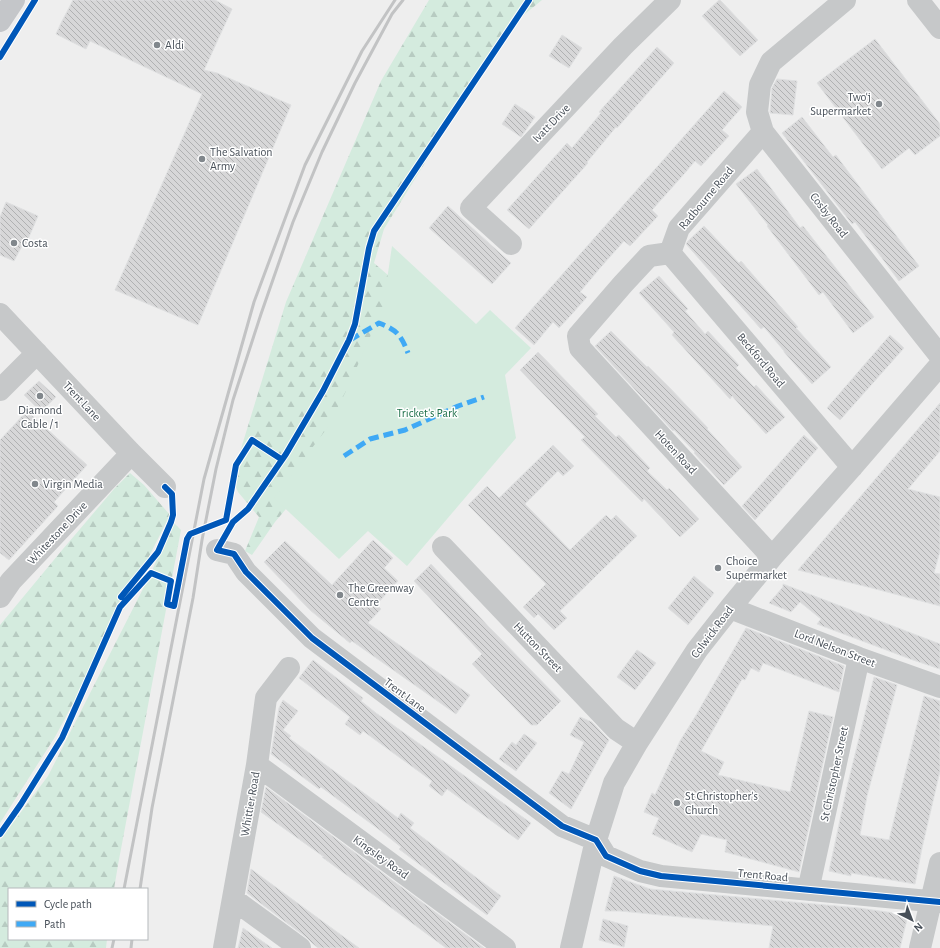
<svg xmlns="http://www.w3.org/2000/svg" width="940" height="948" font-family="'Alegreya Sans',sans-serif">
  <defs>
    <pattern id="forest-firs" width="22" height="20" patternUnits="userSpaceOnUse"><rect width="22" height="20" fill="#d4ebde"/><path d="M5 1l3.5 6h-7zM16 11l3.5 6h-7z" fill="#b7cbc1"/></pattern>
    <pattern id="building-back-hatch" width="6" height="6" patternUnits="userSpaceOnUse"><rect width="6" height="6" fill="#d7d7d8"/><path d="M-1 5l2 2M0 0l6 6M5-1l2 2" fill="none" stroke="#b0b1b2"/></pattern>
  </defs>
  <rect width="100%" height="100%" fill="#eee"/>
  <path fill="url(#forest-firs)" d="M 429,0 L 542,0 L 509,27 L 384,229 L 374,263 L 403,288 L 291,503 L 275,522 L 252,555 L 245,551 L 259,517 L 238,492 L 232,478 L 286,302 L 381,81 Z
    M 130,473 L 144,485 L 170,515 L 100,653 L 55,737 L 0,823 L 0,625 L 63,549 L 114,489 Z
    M 173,522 L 181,530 L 118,865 L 114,889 L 9,889 L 9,939 L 107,939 L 106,948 L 0,948 L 0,840 L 48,776 L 151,573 Z"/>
  <path fill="#d4ebde" d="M 392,246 L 476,324 L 490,310 L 531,348 L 505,375 L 516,438 L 407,566 L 368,531 L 339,559 L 274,498 L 328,427 L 350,383 L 383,307 Z"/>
  <path fill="url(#building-back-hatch)" stroke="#dfe0e1" d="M 73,0 L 215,0 L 232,9 L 204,70 L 217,73 L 291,105 L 198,325 L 115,290 L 202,94 L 90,41 L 86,49 L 56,34 L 61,23 Z
    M 719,0 L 720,0 L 758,40 L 740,56 L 702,16 Z
    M 562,35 L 582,48 L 569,68 L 549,56 Z
    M 875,39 L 940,124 L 940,136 L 915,155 L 909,148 L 882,169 L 817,83 Z
    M 657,47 L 674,63 L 617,128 L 616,127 L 587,162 L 588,163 L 529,229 L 507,210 L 567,143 L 572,148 L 601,113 L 599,112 Z
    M 777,79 L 797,81 L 793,115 L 770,113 L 772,88 Z
    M 724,91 L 742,107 L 722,130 L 729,136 L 701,166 L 695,161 L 684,174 L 652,210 L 658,216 L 630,246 L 624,241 L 600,268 L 580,292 L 587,297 L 571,315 L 559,328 L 553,322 L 534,345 L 515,328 Z
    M 515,104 L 535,117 L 521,137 L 502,124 Z
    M 802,117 L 833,157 L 836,155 L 841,162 L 919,266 L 899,281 L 855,222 L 852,224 L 782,133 Z
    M 757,169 L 800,228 L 803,226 L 874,317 L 853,333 L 823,292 L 819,295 L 767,226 L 768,225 L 736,184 Z
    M 6,202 L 38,216 L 25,246 L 22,246 L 14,261 L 0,255 L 0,217 Z
    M 448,206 L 511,263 L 492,284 L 429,228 Z
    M 704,226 L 739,263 L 741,261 L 798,327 L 796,328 L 831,367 L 812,384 L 784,352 L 784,351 L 764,327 L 761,329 L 686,244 L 688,241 Z
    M 659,276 L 688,309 L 685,311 L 705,334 L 708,331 L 739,365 L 736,368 L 754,387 L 756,385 L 785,417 L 766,434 L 732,396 L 730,399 L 672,335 L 674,332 L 639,293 Z
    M 611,331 L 647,367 L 648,366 L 665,383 L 708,428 L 707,429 L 742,467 L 724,485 L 694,453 L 695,452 L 674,430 L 673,431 L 595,346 Z
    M 890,335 L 904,348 L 840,420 L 827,408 Z
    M 538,352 L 598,414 L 595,416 L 616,437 L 619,435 L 650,468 L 647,471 L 667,490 L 669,488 L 699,519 L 680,537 L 644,499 L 642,502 L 581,440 L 585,437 L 520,370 Z
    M 39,381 L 56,397 L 41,412 L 24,395 Z
    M 940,403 L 940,451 L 908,489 L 940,497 L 940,551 L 934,573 L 940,574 L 940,606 L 868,587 L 798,570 Z
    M 27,411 L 87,465 L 54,502 L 58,506 L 9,560 L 0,553 L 0,440 Z
    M 804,435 L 818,448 L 755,520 L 742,506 Z
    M 553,445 L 574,466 L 563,476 L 558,471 L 525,504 L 570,550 L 606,515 L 611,520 L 616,515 L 637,536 L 560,611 L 567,618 L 554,630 L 538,614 L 534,618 L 523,607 L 546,584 L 468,505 L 487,486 L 499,498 Z
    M 373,540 L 393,558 L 384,568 L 398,581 L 376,605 L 381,609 L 368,623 L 470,695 L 456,714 L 352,641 L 350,643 L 310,610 L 264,562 L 285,541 L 332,585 Z
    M 431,564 L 488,626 L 561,701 L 537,725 L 531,725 L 472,664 L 482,654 L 414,581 Z
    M 694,576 L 714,593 L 688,625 L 668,608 Z
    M 783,584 L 940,644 L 940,669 L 913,660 L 817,624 L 821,619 L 800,602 L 791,612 L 769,603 L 783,587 Z
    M 746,628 L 844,666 L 839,692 L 763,663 L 759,672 L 751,668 L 745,680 L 742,679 L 701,751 L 724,762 L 718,775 L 790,792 L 809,711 L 833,717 L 799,872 L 725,852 L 727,840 L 701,834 L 692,852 L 652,834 L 659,818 L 644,812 L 652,793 L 655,795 L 680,741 L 695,717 Z
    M 637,650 L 656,663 L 635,690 L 617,677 Z
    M 313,660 L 363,698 L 361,701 L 376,713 L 531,823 L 518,840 L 447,789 L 442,796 L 429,786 L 432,781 L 363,731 L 360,735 L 345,724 L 350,717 L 299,678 Z
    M 874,677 L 897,685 L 867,796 L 860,835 L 889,840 L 924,696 L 940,701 L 940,771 L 922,848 L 915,884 L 851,873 L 851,876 L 829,871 L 847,787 Z
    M 283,700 L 298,711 L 283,730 L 291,736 L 289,738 L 398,818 L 401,813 L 414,823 L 410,828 L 501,896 L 487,915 L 399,849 L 401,847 L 377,828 L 321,787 L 319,789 L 271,754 L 279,708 Z
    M 580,717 L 592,722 L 609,740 L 571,809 L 549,793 L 562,771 L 569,774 L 584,742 L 570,735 Z
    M 524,734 L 537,743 L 516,771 L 499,759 L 512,742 L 516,745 Z
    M 266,787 L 484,948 L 446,948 L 322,857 L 324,857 L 261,812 Z
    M 251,869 L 322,921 L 359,948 L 318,948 L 312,943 L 307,938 L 247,893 Z
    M 614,876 L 650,889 L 859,908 L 908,915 L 900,948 L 769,948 L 773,926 L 620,911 L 605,911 Z
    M 603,919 L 628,926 L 624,947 L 599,940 Z
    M 243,928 L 272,948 L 238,948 Z"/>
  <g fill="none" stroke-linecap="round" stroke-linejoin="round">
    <path stroke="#c6c8c9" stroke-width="22" d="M 845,0 L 771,62 L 760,85 L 757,112 L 763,132 L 940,356
      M 918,0 L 940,28
      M 763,132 L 679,228 L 670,253 L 649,256 L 623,284 L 578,336 L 580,348 L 772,557
      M 511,244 L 471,208 L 623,46 L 670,0
      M 670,253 L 852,467
      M 0,314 L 130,452 L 165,487
      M 0,390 L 37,353
      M 443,547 L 616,729 L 637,743
      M 217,550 L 234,554 L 246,572 L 312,638 L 562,826 L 596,840 L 606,856 L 640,871 L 661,876 L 940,902
      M 0,597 L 11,581 L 127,458 L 130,452
      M 730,608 L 859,658 L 940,687
      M 257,765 L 505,948
      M 809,890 L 811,877 L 859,658
      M 233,899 L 300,948
      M 224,948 L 257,765 L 266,698 L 289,668
      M 571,948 L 596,840 L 614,783 L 637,743 L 697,650 L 730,608 L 772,557 L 852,467 L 940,365
      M 920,948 L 940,863"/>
    <path stroke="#c4c6c9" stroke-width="22" d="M 0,21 L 14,0"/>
    <path stroke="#c2c3c4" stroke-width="3" d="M 124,889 L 204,479 L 254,302 L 305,165 L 362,51 L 395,0
      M 140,889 L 152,808 L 193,598 L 202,540 L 216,469 L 233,400 L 261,314 L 293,222 L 322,152 L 355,83 L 392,14 L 403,0
      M 112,948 L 114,939
      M 131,948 L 132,939"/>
    <path stroke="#3fa9f5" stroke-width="5" stroke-dasharray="10 5" stroke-linecap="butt" d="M 350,340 L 379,323 C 397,330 401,335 408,353
      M 344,456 L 370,439 L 405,430 L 458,406 L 484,397"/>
    <g stroke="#fff" stroke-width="8">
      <path id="cycleway" d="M 529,0 L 374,231 L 369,248 L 355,324 L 349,340 L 323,391 L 286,454 L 248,509 L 233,522 L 217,550 L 234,554 L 246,572 L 312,638 L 562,826 L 596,840 L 606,856 L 640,871 L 661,876 L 940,902
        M 0,57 L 35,0
        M 121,597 L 158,552 L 171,522 L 173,515 L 172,494 L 165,487
        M 0,834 L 21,804 L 62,738 L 120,607 L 151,573 L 171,581 L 167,604 L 174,606 L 187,539 L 190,534 L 226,520 L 236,465 L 252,440 L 281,459"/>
    </g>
    <use href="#cycleway" stroke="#0057b8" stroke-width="6"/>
  </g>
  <g fill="#81878c" stroke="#fff" stroke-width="1.5">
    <circle cx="157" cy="45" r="4"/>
    <circle cx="879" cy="104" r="4"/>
    <circle cx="202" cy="159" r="4"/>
    <circle cx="14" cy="243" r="4"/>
    <circle cx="40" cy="396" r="4"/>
    <circle cx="35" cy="484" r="4"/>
    <circle cx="718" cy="568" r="4"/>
    <circle cx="340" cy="595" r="4"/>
    <circle cx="677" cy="803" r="4"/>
  </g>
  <g text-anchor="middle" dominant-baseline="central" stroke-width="3" stroke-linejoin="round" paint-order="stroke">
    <g font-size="12" fill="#474f58" stroke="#fff" text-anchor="start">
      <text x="165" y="45">Aldi</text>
      <text x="871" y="97" text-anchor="end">Two'j<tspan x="871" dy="14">Supermarket</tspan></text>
      <text x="210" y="152">The Salvation<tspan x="210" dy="14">Army</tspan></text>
      <text x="22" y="243">Costa</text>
      <text x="40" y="410" text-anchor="middle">Diamond<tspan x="40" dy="14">Cable / 1</tspan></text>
      <text x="43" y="484">Virgin Media</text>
      <text x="726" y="561">Choice<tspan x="726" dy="14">Supermarket</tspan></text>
      <text x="348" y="588">The Greenway<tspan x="348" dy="14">Centre</tspan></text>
      <text x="685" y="796">St Christopher's<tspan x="685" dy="14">Church</tspan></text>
    </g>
    <g font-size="12" fill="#474f58" stroke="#fff">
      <text transform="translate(551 123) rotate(-46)">Ivatt Drive</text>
      <text transform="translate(706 198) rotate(-50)">Radbourne Road</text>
      <text transform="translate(829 215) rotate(52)">Cosby Road</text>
      <text transform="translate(761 360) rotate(50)">Beckford Road</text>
      <text transform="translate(82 401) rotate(47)">Trent Lane</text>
      <text transform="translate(676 452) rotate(47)">Hoten Road</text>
      <text transform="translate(57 533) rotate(-47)">Whitestone Drive</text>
      <text transform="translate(712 632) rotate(-53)">Colwick Road</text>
      <text transform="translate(538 647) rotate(46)">Hutton Street</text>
      <text transform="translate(835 648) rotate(21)">Lord Nelson Street</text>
      <text transform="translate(405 695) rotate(37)">Trent Lane</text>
      <text transform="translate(834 774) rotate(-78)">St Christopher Street</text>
      <text transform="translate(250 804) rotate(-80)">Whittier Road</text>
      <text transform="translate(381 857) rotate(36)">Kingsley Road</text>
      <text transform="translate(763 875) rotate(5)">Trent Road</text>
    </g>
    <g font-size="12" fill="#20714c" stroke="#fff">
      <text x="427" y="413">Tricket's Park</text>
    </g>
  </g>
  <rect x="8" y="888" width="140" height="52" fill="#ffffff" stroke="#b5b9bc"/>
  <rect x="16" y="901" width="20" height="6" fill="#0057b8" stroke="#b5b9bc"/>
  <text x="44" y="908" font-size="12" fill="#474f58">Cycle path</text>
  <rect x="16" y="921" width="20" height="6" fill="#3fa9f5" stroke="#b5b9bc"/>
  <text x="44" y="928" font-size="12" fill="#474f58">Path</text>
  <g transform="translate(912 920) rotate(138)" stroke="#ffffff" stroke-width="3" paint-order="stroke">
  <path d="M0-3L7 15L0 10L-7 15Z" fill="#474f58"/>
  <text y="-6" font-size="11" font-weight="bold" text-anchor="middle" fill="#474f58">N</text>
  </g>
</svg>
